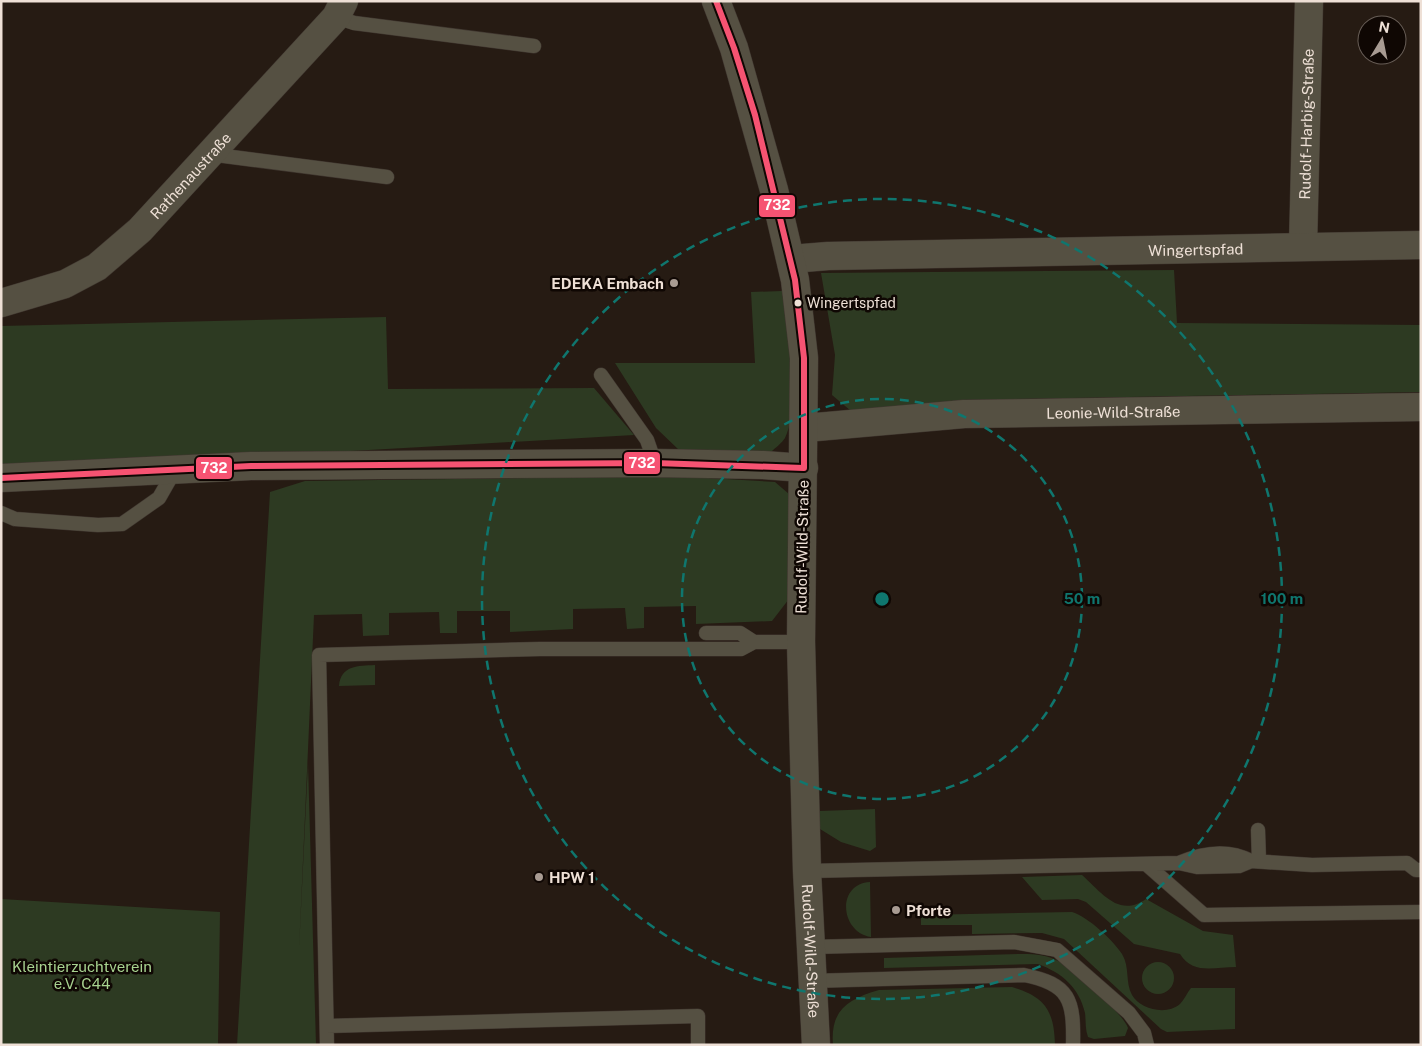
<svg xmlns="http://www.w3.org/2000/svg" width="1422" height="1046" font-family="'Public Sans',sans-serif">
  <rect width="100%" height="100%" fill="#261b13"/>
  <path fill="#2d3a22" d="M 1174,270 L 1177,323 L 1421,325 L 1421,392 L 964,400 L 851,411 L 832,395 L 835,355 L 821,273 Z
    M 782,291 C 787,327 801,406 785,438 C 782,443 775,448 771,452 L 678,449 L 656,428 L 615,363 L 755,363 L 751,292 Z
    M 386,317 L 388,389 L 594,388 L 634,435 L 1,471 L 1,326 Z
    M 674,476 L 775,482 L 789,494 L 789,599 L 772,621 L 696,624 L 696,606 L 644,607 L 644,628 L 627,629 L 625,608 L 573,609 L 573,629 L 510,632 L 510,611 L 457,611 L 457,633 L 440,633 L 439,612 L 389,613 L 389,635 L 363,636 L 362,614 L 314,615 L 299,950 L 308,763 L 316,1045 L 237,1045 L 270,492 L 305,481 Z
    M 375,665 L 375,685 L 339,686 C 341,665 358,666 375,665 Z
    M 875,809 L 876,847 L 870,851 L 841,842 L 820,829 L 820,811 Z
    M 1082,875 C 1102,893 1119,918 1146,899 L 1203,931 L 1233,935 L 1236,967 C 1214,967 1193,975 1180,954 L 1134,944 L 1086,902 L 1078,899 L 1042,900 L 1022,877 Z
    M 870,882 L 871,937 C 840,932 836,884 870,882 Z
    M 1,899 L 220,912 L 218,1045 L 1,1045 Z
    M 1072,912 C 1087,916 1114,941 1122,954 C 1130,967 1125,982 1132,995 C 1140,1009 1166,1016 1180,1004 C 1184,1000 1187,993 1191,988 L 1235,988 L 1235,1029 L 1167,1032 L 1161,1029 L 1064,939 L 1042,933 L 972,934 L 972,925 L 921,925 L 921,915 Z
    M 1018,954 C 1031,954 1044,954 1056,960 C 1071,966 1123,1013 1128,1028 L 1125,1036 L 1094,1039 L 1088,1037 C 1085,1029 1086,1021 1085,1013 C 1079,987 1062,973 1038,964 L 884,968 L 884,958 Z
    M1142 978a16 16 0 1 1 32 0a16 16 0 1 1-32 0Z
    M 1012,987 C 1045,997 1054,1010 1055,1045 L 833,1045 C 830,1010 848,999 879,990 Z"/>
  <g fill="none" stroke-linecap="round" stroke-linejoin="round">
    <g stroke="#403730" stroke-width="15">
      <path id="service" d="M 336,17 L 354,23 L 534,46
        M 209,154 L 387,177
        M 601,375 L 647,440 L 655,463
        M 1,513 L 15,519 L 98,525 L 122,524 L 159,498 L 175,470
        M 706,633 L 740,633 L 754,642
        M 1258,830 L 1259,861
        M 1179,863 C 1202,853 1228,849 1251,861
        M 1146,864 L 1204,915 L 1421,912
        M 807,871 L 1179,863 L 1197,867 L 1239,866 L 1251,861 L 1312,865 L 1407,863 L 1416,870 L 1421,870
        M 811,947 L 1014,942 L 1057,950 L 1129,1013 L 1144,1033 L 1147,1045
        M 811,981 L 1024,975 C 1070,984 1074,1000 1073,1045
        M 327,1026 L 698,1016 L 698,1045
        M 327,1045 L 319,655 L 540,649 L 741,649 L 754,642 L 801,642"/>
    </g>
    <g stroke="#403730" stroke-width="29">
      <g id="minor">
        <path id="s1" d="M 1303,246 L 1309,1"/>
        <path id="s2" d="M 791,259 L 828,256 L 1421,245"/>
        <path id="s3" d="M 1,303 L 65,284 L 97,267 L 140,230 L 336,17 L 344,1"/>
        <path id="s4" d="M 805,428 L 964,414 L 1421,407"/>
        <path d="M 1,478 L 251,466 L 655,463 L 763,465 L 804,468"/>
      </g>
    </g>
    <g stroke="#403730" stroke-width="29">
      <g id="tertiary">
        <path id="s5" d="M 716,1 L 734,48 L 774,190 L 795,280 L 804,358 L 801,642 L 807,871 L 816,1045"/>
      </g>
    </g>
    <use href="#service" stroke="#555042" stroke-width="14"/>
    <use href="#minor" stroke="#555042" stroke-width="28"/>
    <use href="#tertiary" stroke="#555042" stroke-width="28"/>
    <g stroke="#0f0703" stroke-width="10">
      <path id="bus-1" d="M 1,478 L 251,466 L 655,463 L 804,468 L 804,358 L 795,280 L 755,115 L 734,48 L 716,1"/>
    </g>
    <use href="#bus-1" stroke="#f65372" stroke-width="6"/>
  </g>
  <g fill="none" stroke="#0f766e" stroke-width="2.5" stroke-dasharray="9 6">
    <circle cx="882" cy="599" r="200"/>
    <circle cx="882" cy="599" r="400"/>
  </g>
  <g fill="#a89b92" stroke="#0f0703" stroke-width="2">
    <circle cx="674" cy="283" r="5"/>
    <circle cx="539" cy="877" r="5"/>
    <circle cx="896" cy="910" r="5"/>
  </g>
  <circle fill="#eee0d6" stroke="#0f0703" stroke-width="2" cx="798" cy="303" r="4.5"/>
  <g text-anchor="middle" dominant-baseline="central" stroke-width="5" stroke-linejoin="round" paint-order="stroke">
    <g font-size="14" fill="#eee0d6" stroke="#0f0703" text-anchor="start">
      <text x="807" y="303">Wingertspfad</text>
    </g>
    <g font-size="15" fill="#eee0d6" stroke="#0f0703">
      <text stroke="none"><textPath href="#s1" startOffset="122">Rudolf-Harbig-Straße</textPath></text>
      <text stroke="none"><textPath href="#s3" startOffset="234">Rathenaustraße</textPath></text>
      <text stroke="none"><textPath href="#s2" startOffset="405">Wingertspfad</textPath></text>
      <text stroke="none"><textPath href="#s4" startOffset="309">Leonie-Wild-Straße</textPath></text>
      <text transform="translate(802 547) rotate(-89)">Rudolf-Wild-Straße</text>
      <text stroke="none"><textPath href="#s5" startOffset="962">Rudolf-Wild-Straße</textPath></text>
    </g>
    <g font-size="15" font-weight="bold" fill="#eee0d6" stroke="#0f0703" text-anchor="start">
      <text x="664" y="283" text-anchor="end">EDEKA Embach</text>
      <text x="549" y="877">HPW 1</text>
      <text x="906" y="910">Pforte</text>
    </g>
    <g font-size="15" fill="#a8d390" stroke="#0f0703">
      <text x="82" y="966">Kleintierzuchtverein<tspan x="82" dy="17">e.V. C44</tspan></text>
    </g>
  </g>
  <circle cx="882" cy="599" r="8" fill="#0f766e" stroke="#0f0703" stroke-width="2.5"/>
  <g font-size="15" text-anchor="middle" font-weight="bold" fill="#0f766e" stroke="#0f0703" stroke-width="5" stroke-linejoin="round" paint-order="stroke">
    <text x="1082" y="604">50 m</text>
    <text x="1282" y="604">100 m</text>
  </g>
  <g stroke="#0f0703" stroke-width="2">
    <rect x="758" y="194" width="38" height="24" rx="5" fill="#f65372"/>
    <rect x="623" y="451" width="38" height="24" rx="5" fill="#f65372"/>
    <rect x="195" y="456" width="38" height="24" rx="5" fill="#f65372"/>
  </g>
  <g font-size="14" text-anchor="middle" font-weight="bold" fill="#fff">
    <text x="777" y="210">732</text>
    <text x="642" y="468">732</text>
    <text x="214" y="473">732</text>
  </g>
  <rect width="1422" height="1046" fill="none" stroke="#eee0d6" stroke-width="5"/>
  <g transform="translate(1382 40) rotate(10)"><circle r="24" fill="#0f0703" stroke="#685e57"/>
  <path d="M0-4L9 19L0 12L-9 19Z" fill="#a89b92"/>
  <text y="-8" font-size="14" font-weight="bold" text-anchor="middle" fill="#eee0d6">N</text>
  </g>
</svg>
